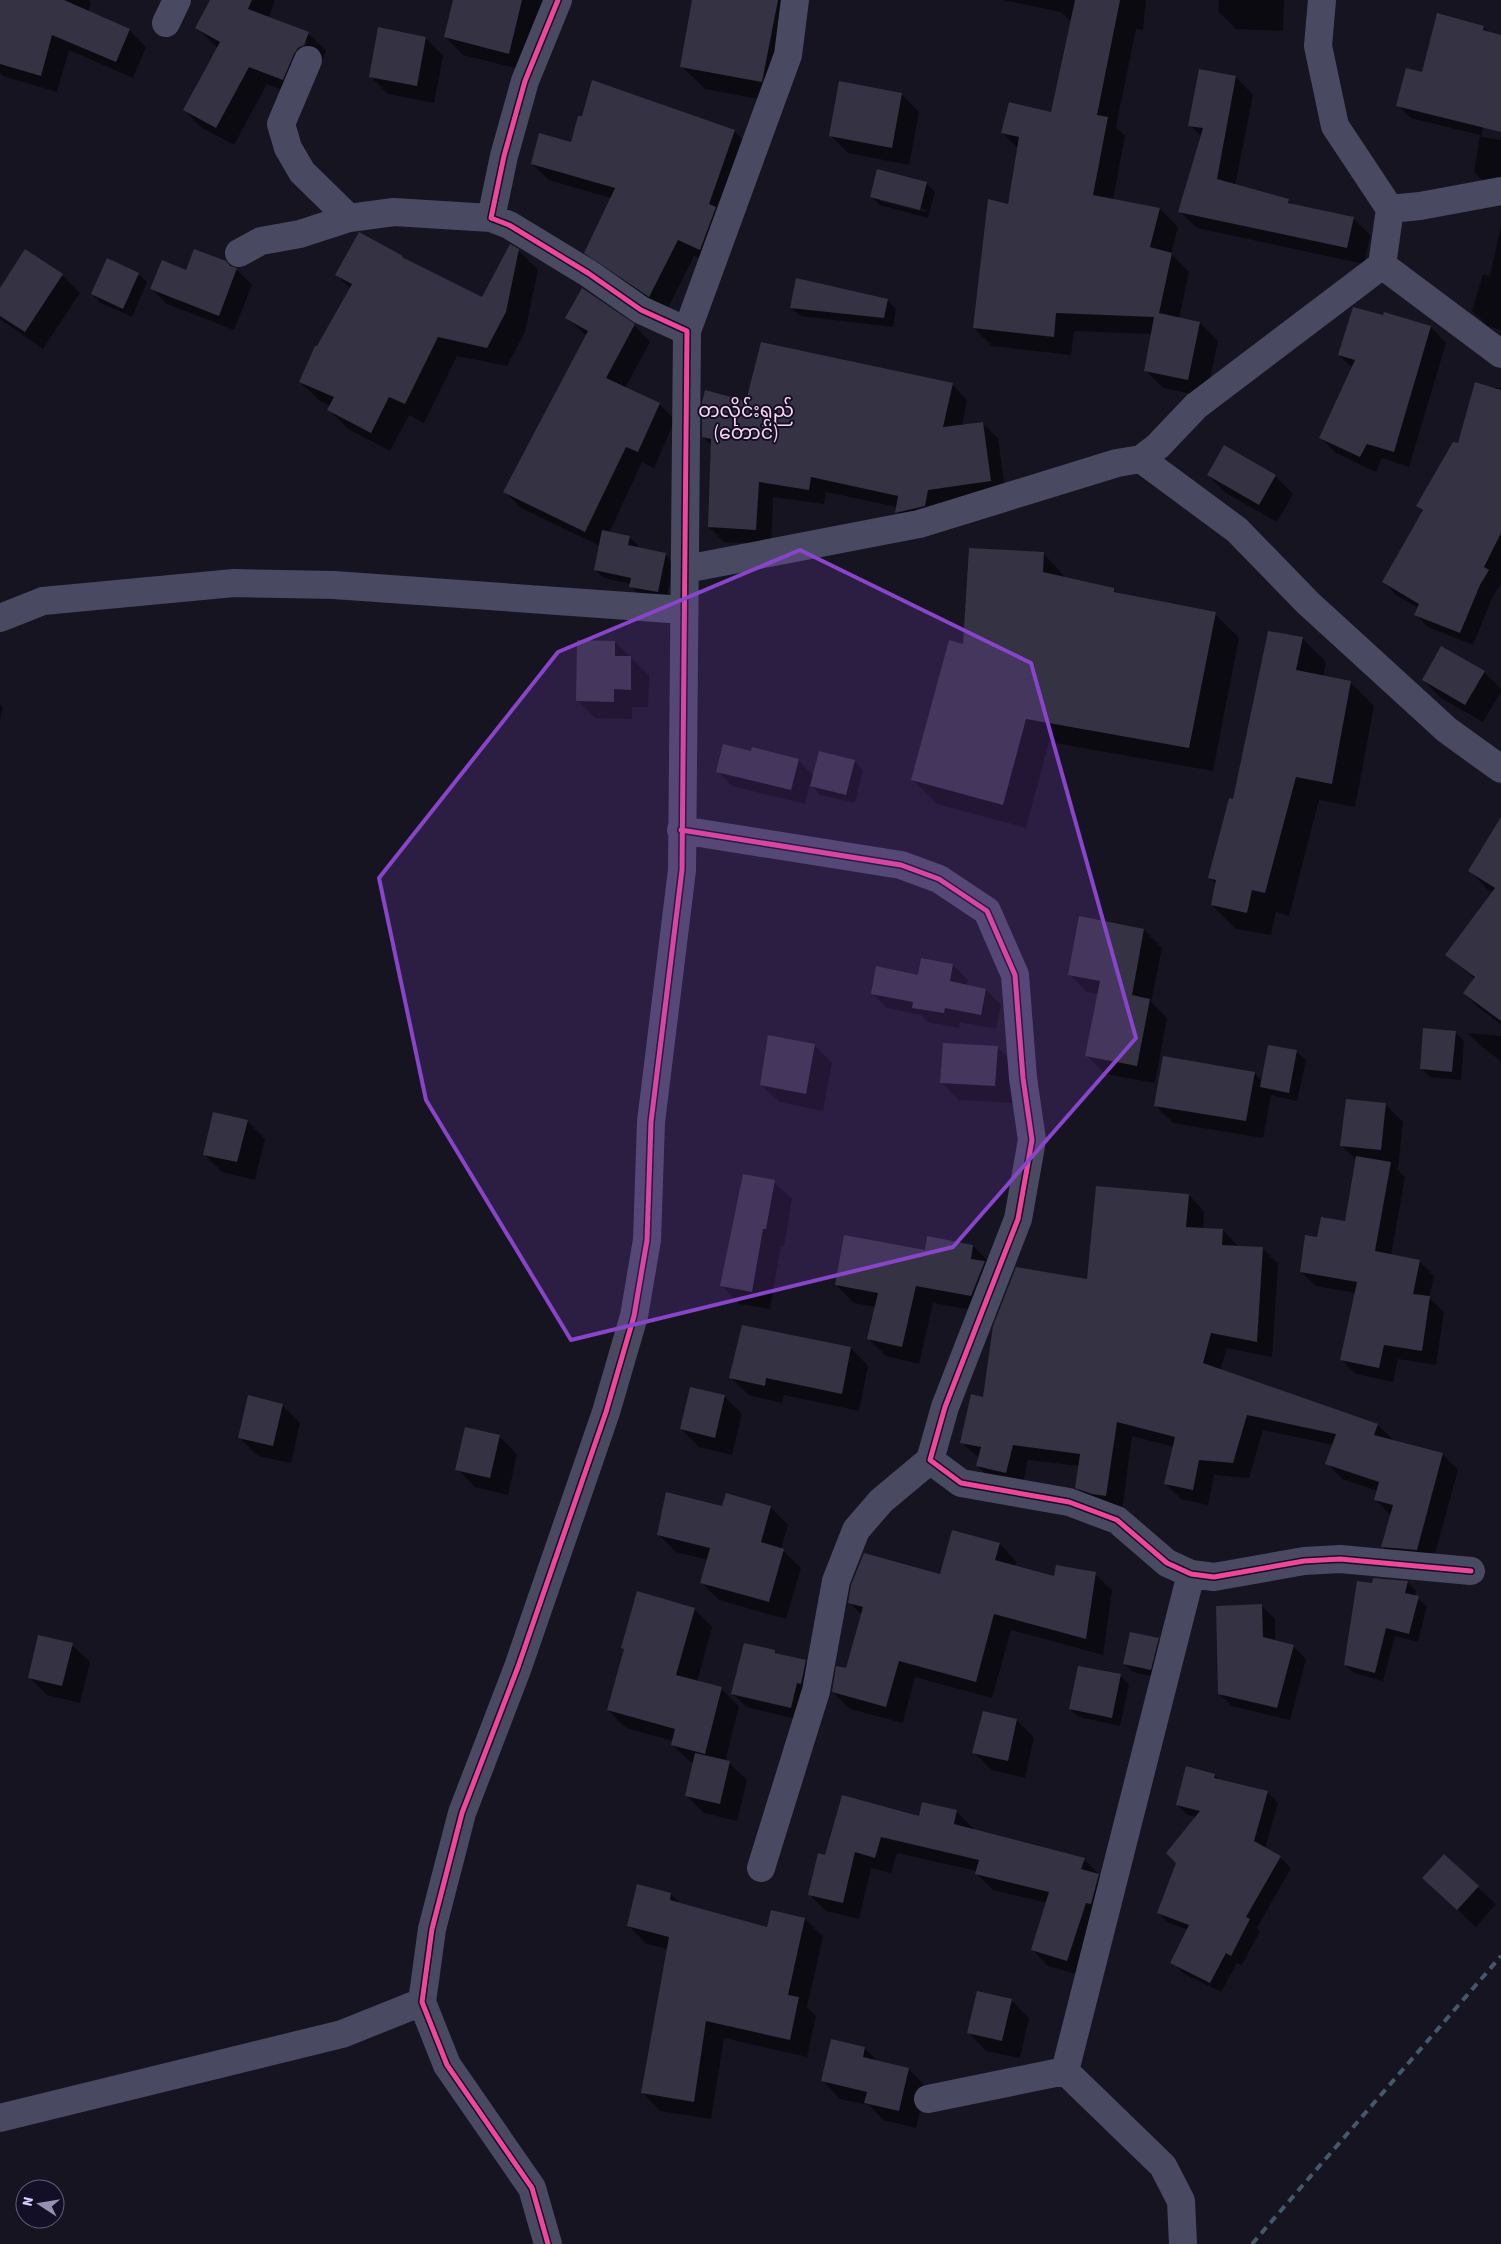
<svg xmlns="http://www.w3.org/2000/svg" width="1501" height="2244" font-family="'Source Sans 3','Noto Sans Myanmar',sans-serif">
  <rect width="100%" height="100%" fill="#161421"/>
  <path fill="#0007" fill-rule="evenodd" d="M 0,0 L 89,0 L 91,2 L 88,12 L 129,30 L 146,47 L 133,78 L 69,50 L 57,92 L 3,76 L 0,73 Z
    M 212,0 L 275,0 L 269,17 L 308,33 L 326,51 L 321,63 L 316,65 L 300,97 L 267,84 L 234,145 L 202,128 L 184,110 L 218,48 L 197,28 ZM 304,41 L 307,41 L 303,52 L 300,51 Z
    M 454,0 L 544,0 L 527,71 L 463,55 L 445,37 Z
    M 694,0 L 798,0 L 804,6 L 785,104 L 705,89 L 681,66 Z
    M 1003,0 L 1146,0 L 1143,30 L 1136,29 L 1116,127 L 1125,136 L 1113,200 L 1160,209 L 1178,227 L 1171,254 L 1189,272 L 1179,319 L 1200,323 L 1218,341 L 1206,397 L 1163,388 L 1145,370 L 1152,334 L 1074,331 L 1071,355 L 992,346 L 974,328 L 1009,206 L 1019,149 L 1002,133 L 1052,114 L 1071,22 L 1061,12 Z
    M 1219,0 L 1284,0 L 1283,31 L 1236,29 L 1218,11 Z
    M 1438,14 L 1484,27 L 1490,33 L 1501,36 L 1501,80 L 1493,78 L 1481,137 L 1501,140 L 1501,189 L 1489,187 L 1474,172 L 1480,135 L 1410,118 L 1398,105 L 1423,73 Z
    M 426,38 L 443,56 L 434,103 L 388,94 L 370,76 Z
    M 1236,77 L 1253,95 L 1235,186 L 1288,201 L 1293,205 L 1353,218 L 1370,235 L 1364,264 L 1197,228 L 1179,211 L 1202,137 L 1190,125 Z
    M 901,94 L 919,112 L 909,165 L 848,153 L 830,135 Z
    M 734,131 L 750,147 L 717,265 L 694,256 L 666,312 L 602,269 L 586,252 L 611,198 L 549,180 L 532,164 L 572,143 Z
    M 926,183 L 935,192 L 928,218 L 880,205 L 871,196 ZM 880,198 L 926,210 L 925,212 L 880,201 Z
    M 1501,225 L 1501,330 L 1488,326 L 1472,311 L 1483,274 L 1490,276 Z
    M 359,234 L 482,299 L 518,250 L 538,270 L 525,332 L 507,366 L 457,356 L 424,423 L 409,415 L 390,451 L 348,429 L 329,410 L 331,406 L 320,401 L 300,382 L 351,289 L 337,275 Z
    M 230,267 L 236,269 L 252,285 L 234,330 L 167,304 L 151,289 L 187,272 Z
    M 138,274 L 147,282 L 132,317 L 101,303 L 92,294 Z
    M 62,275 L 80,293 L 43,349 L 0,319 L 0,290 Z
    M 887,300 L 896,309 L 893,327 L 800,316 L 791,308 Z
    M 1353,308 L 1384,317 L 1385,313 L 1431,327 L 1446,343 L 1409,467 L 1382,458 L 1376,472 L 1336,453 L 1320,437 L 1352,368 L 1339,355 Z
    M 567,318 L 634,325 L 650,342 L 625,388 L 659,404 L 675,420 L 654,468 L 642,462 L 609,533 L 629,537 L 638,545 L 637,548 L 665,554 L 674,563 L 666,600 L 639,595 L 631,586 L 631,584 L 604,578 L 595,570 L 600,546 L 521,508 L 505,492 L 587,336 Z
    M 952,384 L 967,400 L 962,426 L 982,423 L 998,438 L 1006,496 L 911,527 L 896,512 L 897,507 L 826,492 L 824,504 L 773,497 L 771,544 L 724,542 L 709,527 L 712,446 L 703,436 L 747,403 Z
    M 1495,387 L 1501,389 L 1501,583 L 1492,598 L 1473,645 L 1428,627 L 1416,615 L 1418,608 L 1396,595 L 1384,582 L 1423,512 L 1417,506 Z
    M 1208,475 L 1275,476 L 1293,494 L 1277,522 L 1226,493 Z
    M 1043,553 L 1067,579 L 1114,590 L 1118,594 L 1215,614 L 1239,638 L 1213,771 L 1049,742 L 1026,828 L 937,804 L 913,780 Z
    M 1302,638 L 1326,662 L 1323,677 L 1351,683 L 1374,706 L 1355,807 L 1319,800 L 1289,916 L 1276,912 L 1271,935 L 1236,929 L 1212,905 L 1216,884 L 1210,878 L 1234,800 Z
    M 615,642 L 649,675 L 648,707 L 632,707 L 632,719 L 595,718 L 577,700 Z
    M 1484,672 L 1501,689 L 1501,692 L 1483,722 L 1441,698 L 1423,680 Z
    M 0,704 L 3,707 L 0,720 Z
    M 752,753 L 798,760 L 814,776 L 854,761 L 863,770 L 855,803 L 820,795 L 810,784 L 805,804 L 732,786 L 718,771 Z
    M 1501,835 L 1501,897 L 1487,889 L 1470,871 Z
    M 1144,930 L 1162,948 L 1151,1002 L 1167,1018 L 1155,1083 L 1105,1074 L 1087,1056 L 1099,994 L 1087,992 L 1069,974 Z
    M 1501,936 L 1501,1024 L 1480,1009 L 1464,993 L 1475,979 L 1447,955 Z
    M 953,965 L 968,980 L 966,986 L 986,990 L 1001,1005 L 996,1029 L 960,1022 L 959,1028 L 928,1022 L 921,1015 L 887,1008 L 872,993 Z
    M 1455,1032 L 1464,1041 L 1461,1080 L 1430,1077 L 1421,1068 Z
    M 1468,1033 L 1501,1036 L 1501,1061 L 1483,1048 Z
    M 814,1045 L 832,1063 L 823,1111 L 779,1102 L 761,1085 Z
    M 1269,1046 L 1297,1052 L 1306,1060 L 1297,1101 L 1271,1095 L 1263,1138 L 1173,1123 L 1155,1105 L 1254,1073 L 1262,1081 Z
    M 997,1047 L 1015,1065 L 1013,1103 L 959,1100 L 942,1083 Z
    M 1385,1104 L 1403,1122 L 1398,1168 L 1395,1167 L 1405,1177 L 1391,1255 L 1419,1261 L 1434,1276 L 1429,1298 L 1444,1312 L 1436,1365 L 1398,1359 L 1393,1382 L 1356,1374 L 1342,1360 L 1356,1293 L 1316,1286 L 1301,1272 L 1318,1238 L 1346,1222 L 1356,1160 L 1342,1146 Z
    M 247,1121 L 265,1139 L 255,1180 L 222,1172 L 204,1154 Z
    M 774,1182 L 792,1199 L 784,1246 L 781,1246 L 770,1309 L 739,1304 L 722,1286 Z
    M 1189,1195 L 1204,1211 L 1203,1229 L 1223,1230 L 1238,1246 L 1262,1248 L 1278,1264 L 1272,1357 L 1227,1348 L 1220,1370 L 1378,1425 L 1393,1440 L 1442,1454 L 1458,1470 L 1432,1565 L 1398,1562 L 1383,1547 L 1391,1516 L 1376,1500 L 1378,1491 L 1342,1479 L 1327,1463 L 1333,1445 L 1263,1430 L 1249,1478 L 1214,1475 L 1208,1505 L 1181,1499 L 1165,1483 L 1174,1447 L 1132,1436 L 1122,1511 L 1092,1503 L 1077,1487 L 1079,1466 L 1028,1460 L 1022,1488 L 993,1481 L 977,1466 L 979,1458 L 961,1442 L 984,1398 L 1088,1280 Z
    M 928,1238 L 973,1246 L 991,1264 L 989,1313 L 933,1303 L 919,1364 L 886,1356 L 869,1339 L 876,1307 L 854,1303 L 836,1285 L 926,1252 Z
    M 851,1348 L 868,1366 L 859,1411 L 784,1395 L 782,1403 L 749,1395 L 731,1378 Z
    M 724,1396 L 742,1414 L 732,1455 L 699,1447 L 681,1429 Z
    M 282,1405 L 300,1423 L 291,1463 L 258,1456 L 240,1438 Z
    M 500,1437 L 517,1454 L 508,1495 L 475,1487 L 457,1469 Z
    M 770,1507 L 788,1525 L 781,1549 L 801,1568 L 786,1619 L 719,1600 L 702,1583 L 708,1560 L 676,1552 L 658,1534 L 723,1508 Z
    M 1000,1544 L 1016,1561 L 1015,1567 L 1055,1578 L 1095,1574 L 1112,1590 L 1103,1655 L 1011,1630 L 992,1698 L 915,1677 L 903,1723 L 850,1709 L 833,1692 L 847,1670 L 862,1615 L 849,1602 L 941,1576 Z
    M 1374,1579 L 1408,1582 L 1416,1591 L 1415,1597 L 1427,1606 L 1418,1642 L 1395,1636 L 1383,1681 L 1354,1673 L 1345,1665 Z
    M 1262,1606 L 1275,1619 L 1275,1642 L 1293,1646 L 1306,1659 L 1290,1720 L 1232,1706 L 1219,1693 Z
    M 694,1609 L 712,1627 L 697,1682 L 721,1689 L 739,1706 L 725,1762 L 729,1763 L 747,1780 L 737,1821 L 704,1813 L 686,1795 L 694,1763 L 690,1762 L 672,1744 L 673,1741 L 626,1728 L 608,1710 L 625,1650 L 622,1647 Z
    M 1158,1639 L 1167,1648 L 1159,1678 L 1133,1672 L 1124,1664 Z
    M 72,1645 L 90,1662 L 80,1703 L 47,1695 L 29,1677 Z
    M 775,1651 L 778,1655 L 805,1661 L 819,1675 L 804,1721 L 746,1707 L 732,1693 Z
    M 1120,1675 L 1129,1684 L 1120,1726 L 1079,1717 L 1070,1709 Z
    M 1017,1720 L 1034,1738 L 1025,1778 L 992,1770 L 974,1753 Z
    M 1214,1775 L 1221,1781 L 1267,1792 L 1278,1803 L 1265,1849 L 1280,1857 L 1291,1868 L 1257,1928 L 1260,1931 L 1242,1965 L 1237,1963 L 1221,1992 L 1183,1973 L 1172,1962 L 1188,1930 L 1169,1923 L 1159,1913 L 1196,1817 L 1188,1815 L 1177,1805 Z
    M 956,1811 L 973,1828 L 972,1830 L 1084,1859 L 1115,1891 L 1083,1976 L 1048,1966 L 1032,1949 L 1047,1903 L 993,1890 L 977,1874 L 977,1871 L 897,1853 L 891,1873 L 871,1868 L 859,1919 L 826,1911 L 810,1895 L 826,1856 L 920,1817 Z
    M 1444,1856 L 1496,1904 L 1476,1927 L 1442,1895 Z
    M 671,1894 L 681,1904 L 768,1928 L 805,1919 L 823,1937 L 807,2007 L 816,2016 L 807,2057 L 724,2038 L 711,2119 L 660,2111 L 643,2093 L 668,1949 L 646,1944 L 629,1926 Z
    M 1011,2000 L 1029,2018 L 1020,2058 L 986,2051 L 969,2033 Z
    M 832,2041 L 865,2048 L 879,2062 L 909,2069 L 926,2087 L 916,2128 L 883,2120 L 869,2105 L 840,2099 L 823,2081 Z"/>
  <path fill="#343243" d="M 0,0 L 64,0 L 130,29 L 116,62 L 52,35 L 41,76 L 0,64 Z
    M 210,0 L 252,0 L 248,9 L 309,32 L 304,45 L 298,48 L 294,54 L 283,80 L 249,67 L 216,128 L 183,110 L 220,42 L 195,28 Z
    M 453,0 L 522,0 L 509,54 L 444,37 Z
    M 692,0 L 778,0 L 762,82 L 680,67 Z
    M 1075,0 L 1120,0 L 1097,115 L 1108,117 L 1093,195 L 1160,208 L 1150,247 L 1172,253 L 1159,313 L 1200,322 L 1188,380 L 1144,371 L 1154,317 L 1056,313 L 1054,337 L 973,328 L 988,199 L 1008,204 L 1019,137 L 1001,133 L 1009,102 L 1051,112 Z
    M 1437,13 L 1484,26 L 1483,30 L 1501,35 L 1501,132 L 1396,106 L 1406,68 L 1422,72 Z
    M 378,27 L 426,37 L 417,86 L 369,77 Z
    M 1199,69 L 1236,76 L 1217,179 L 1289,199 L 1288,203 L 1354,217 L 1347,248 L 1178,212 L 1203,128 L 1188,126 Z
    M 592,80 L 735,130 L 709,204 L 716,207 L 700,250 L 678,240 L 649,297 L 584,253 L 615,188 L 531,164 L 539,133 L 571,142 L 578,116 L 582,116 Z
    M 839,81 L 902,93 L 892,148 L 829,136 Z
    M 877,169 L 927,182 L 920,210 L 870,197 Z
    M 359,232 L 403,256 L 402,257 L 482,297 L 510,244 L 519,249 L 506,312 L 487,348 L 438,337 L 405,404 L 389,397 L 371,433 L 327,410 L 334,397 L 299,382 L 315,346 L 317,346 L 352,284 L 335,275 Z
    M 25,249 L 63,274 L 25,332 L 0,316 L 0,288 Z
    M 194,249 L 226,261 L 230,266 L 237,268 L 219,316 L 150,289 L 162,260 L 186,270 Z
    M 107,258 L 139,273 L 123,309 L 91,294 Z
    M 796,278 L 888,299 L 884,318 L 790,308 Z
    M 582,288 L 635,324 L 606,378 L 660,403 L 638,452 L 626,447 L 585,532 L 503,492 L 588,331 L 565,318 Z
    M 1353,307 L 1383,315 L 1384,312 L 1431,326 L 1394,452 L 1367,444 L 1360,457 L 1319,438 L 1355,360 L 1338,355 Z
    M 761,342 L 953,383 L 943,427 L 983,422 L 991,481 L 928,490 L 925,506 L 895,513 L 898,496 L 811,477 L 809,490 L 759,482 L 756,530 L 708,527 L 711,439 L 702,437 L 702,402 L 705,390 L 746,401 Z
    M 1475,382 L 1501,390 L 1501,533 L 1484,567 L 1489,570 L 1480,585 L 1460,633 L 1414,615 L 1419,604 L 1382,582 L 1423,510 L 1416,506 L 1453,442 L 1458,443 Z
    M 1224,445 L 1276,475 L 1259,505 L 1207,475 Z
    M 602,530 L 630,536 L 628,545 L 666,553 L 658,592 L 629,587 L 631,578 L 594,570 Z
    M 969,548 L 1044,552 L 1043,572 L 1114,588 L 1114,592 L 1216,612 L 1189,748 L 1026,719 L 1003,805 L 911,780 L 949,640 L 963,644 Z
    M 1268,631 L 1303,637 L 1296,670 L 1351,681 L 1332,784 L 1296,777 L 1265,893 L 1252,890 L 1247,913 L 1211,905 L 1216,880 L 1208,878 L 1229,798 L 1233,799 Z
    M 577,640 L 615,641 L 615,656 L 631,656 L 631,690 L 614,689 L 614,702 L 576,701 Z
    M 1441,646 L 1485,671 L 1465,705 L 1422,680 Z
    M 723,744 L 751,751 L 752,747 L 799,759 L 791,790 L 716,772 Z
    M 819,751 L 855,760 L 846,795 L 810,786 Z
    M 1501,817 L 1501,1021 L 1463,993 L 1475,977 L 1445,955 L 1495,888 L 1468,871 Z
    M 1079,916 L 1144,929 L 1132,995 L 1150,999 L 1137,1066 L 1085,1056 L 1100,981 L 1068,975 Z
    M 921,958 L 953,964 L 950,981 L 986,989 L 981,1015 L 945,1008 L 944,1013 L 912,1008 L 913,1002 L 871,994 L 876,966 L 918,975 Z
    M 1423,1028 L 1456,1031 L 1452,1072 L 1420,1069 Z
    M 768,1035 L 815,1044 L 806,1094 L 760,1085 Z
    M 943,1043 L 998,1046 L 995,1086 L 940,1083 Z
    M 1268,1045 L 1297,1050 L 1289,1093 L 1260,1087 Z
    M 1163,1056 L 1255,1072 L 1246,1121 L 1154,1106 Z
    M 1346,1099 L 1386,1103 L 1381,1150 L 1340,1146 Z
    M 213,1112 L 248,1120 L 237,1162 L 203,1155 Z
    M 1356,1156 L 1391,1162 L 1375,1251 L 1420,1260 L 1413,1294 L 1430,1296 L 1422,1351 L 1384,1345 L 1379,1368 L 1340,1360 L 1357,1282 L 1300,1272 L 1305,1235 L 1317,1237 L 1321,1217 L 1345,1221 Z
    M 743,1174 L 775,1180 L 766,1229 L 763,1229 L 752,1292 L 720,1286 Z
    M 1096,1186 L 1189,1194 L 1186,1227 L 1223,1229 L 1222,1245 L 1263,1247 L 1257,1342 L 1211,1333 L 1203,1363 L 1378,1424 L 1374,1435 L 1443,1453 L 1417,1550 L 1381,1547 L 1393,1505 L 1374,1500 L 1379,1482 L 1325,1464 L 1336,1434 L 1247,1415 L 1233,1463 L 1199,1460 L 1193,1490 L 1164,1484 L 1175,1437 L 1117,1422 L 1106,1496 L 1092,1494 L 1075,1488 L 1080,1454 L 1013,1445 L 1006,1473 L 976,1466 L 981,1447 L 960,1443 L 971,1394 L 983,1397 L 993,1326 L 1016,1267 L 1087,1279 Z
    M 844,1235 L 925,1250 L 927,1236 L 973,1245 L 971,1259 L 985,1261 L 971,1296 L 916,1286 L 902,1347 L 867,1339 L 878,1293 L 835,1285 Z
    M 742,1325 L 851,1347 L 842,1394 L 766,1378 L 765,1386 L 729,1378 Z
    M 690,1387 L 725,1395 L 715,1438 L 680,1429 Z
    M 248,1395 L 283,1404 L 273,1446 L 238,1438 Z
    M 465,1427 L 500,1435 L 490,1478 L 455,1470 Z
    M 666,1492 L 722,1506 L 726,1493 L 771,1506 L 761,1542 L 784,1549 L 769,1602 L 700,1583 L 710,1548 L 657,1535 Z
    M 952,1530 L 1000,1543 L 995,1560 L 1054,1576 L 1056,1565 L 1096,1572 L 1086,1639 L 994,1614 L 976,1682 L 899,1661 L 886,1707 L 832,1692 L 836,1666 L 846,1668 L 863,1607 L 848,1603 L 851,1585 L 864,1553 L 940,1574 Z
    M 1373,1578 L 1408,1581 L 1405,1593 L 1419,1596 L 1409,1634 L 1386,1628 L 1375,1673 L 1344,1665 L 1357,1581 L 1372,1583 Z
    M 637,1591 L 695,1608 L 676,1675 L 722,1687 L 705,1754 L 671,1745 L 675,1729 L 607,1710 L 624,1649 L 621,1648 Z
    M 1262,1604 L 1263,1637 L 1294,1645 L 1277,1708 L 1218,1694 L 1216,1606 Z
    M 1130,1632 L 1159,1638 L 1151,1670 L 1123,1664 Z
    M 38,1635 L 73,1643 L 62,1686 L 28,1678 Z
    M 744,1643 L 775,1650 L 775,1653 L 806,1660 L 801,1684 L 797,1683 L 791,1708 L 731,1694 Z
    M 1078,1666 L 1121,1674 L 1112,1718 L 1069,1709 Z
    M 983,1711 L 1017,1719 L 1008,1761 L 972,1753 Z
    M 695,1753 L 730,1761 L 720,1804 L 685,1796 Z
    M 1186,1766 L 1215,1774 L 1214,1778 L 1268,1791 L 1254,1841 L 1281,1856 L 1246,1917 L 1250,1919 L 1231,1956 L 1226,1953 L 1210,1983 L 1170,1963 L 1189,1925 L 1157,1913 L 1176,1863 L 1166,1853 L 1200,1811 L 1176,1805 Z
    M 842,1795 L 919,1816 L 922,1802 L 957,1810 L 954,1824 L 1085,1858 L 1081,1869 L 1099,1874 L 1091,1904 L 1086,1903 L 1067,1961 L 1031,1950 L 1049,1892 L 975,1874 L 979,1860 L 881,1837 L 875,1858 L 855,1852 L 843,1903 L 808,1895 L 818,1853 L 825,1855 Z
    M 1444,1854 L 1479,1886 L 1457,1910 L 1422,1878 Z
    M 637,1884 L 671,1893 L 670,1900 L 767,1927 L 771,1910 L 805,1918 L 788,1995 L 799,1997 L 790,2040 L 706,2021 L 694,2102 L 641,2093 L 669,1937 L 627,1926 Z
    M 977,1991 L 1012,1999 L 1002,2041 L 967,2033 Z
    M 831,2039 L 865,2047 L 863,2057 L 909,2068 L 899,2111 L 864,2103 L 867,2092 L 821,2081 Z"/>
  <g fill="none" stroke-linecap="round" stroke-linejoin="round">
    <path stroke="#4a4962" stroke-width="28" d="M 1322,0 L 1318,46 L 1335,126 L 1390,209
      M 166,23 L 177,0
      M 308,60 L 281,124 L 288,148 L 302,172 L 349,218
      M 239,253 L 261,241 L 300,234 L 349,218 L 394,212 L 491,218
      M 1382,265 L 1501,354
      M 687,331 L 788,55 L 795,0
      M 1141,459 L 1237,530 L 1308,603 L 1447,730 L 1501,769
      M 686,569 L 919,524 L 1117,463 L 1141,459 L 1158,446 L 1196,406 L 1382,265 L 1390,209 L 1420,206 L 1501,191
      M 0,618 L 43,601 L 234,583 L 334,585 L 684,610
      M 681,830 L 901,865 L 939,879 L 987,911 L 1015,975 L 1023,1078 L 1032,1140 L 1018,1219 L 945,1407 L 930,1460 L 961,1483 L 1069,1502 L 1117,1520 L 1167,1563 L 1191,1574 L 1214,1577 L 1304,1561 L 1340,1559 L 1471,1571
      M 761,1868 L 816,1691 L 836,1581 L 856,1530 L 881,1501 L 930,1460
      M 928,2099 L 1065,2071
      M 0,2118 L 342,2034 L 422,2002
      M 548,2244 L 532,2188 L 447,2065 L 422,2002 L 432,1929 L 462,1813 L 518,1667 L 606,1412 L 634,1316 L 647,1240 L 651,1122 L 682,870 L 687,331 L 641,310 L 588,273 L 509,225 L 491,218 L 504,156 L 525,81 L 558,0
      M 1183,2244 L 1181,2201 L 1163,2166 L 1065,2071 L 1191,1574"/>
    <path stroke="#43596b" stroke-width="4" stroke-dasharray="8 6" stroke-linecap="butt" d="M 1252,2244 L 1501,1956"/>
    <g stroke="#130f26" stroke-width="8">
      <path id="cycleway" d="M 681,830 L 901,865 L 939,879 L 987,911 L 1015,975 L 1023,1078 L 1032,1140 L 1018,1219 L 945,1407 L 930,1460 L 961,1483 L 1069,1502 L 1117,1520 L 1167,1563 L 1191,1574 L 1214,1577 L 1304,1561 L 1340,1559 L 1471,1571
        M 548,2244 L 532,2188 L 447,2065 L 422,2002 L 432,1929 L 462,1813 L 518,1667 L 606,1412 L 634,1316 L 647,1240 L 651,1122 L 682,870 L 687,331 L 641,310 L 588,273 L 509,225 L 491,218 L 504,156 L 525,81 L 558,0"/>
    </g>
    <use href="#cycleway" stroke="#ed469a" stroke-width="5"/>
  </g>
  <path fill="#8945c9" fill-opacity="0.2" stroke="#8945c9" stroke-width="4" stroke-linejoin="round" d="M 800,550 L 1031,663 L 1136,1038 L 953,1247 L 571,1340 L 426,1100 L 379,878 L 558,652 Z"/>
  <g text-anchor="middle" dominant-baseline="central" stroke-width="4" stroke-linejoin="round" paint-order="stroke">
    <g font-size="19" fill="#ffd6f0" stroke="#130f26">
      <text x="746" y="411">တလိုင်းရှည်<tspan x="746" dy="22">(တောင်)</tspan></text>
    </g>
  </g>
  <g transform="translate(40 2204) rotate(282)"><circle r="24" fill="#130f26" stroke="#625e7d"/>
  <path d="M0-4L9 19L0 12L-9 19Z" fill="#9591b1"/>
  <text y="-8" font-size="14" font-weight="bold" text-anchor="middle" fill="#d9d4ff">N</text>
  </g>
</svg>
